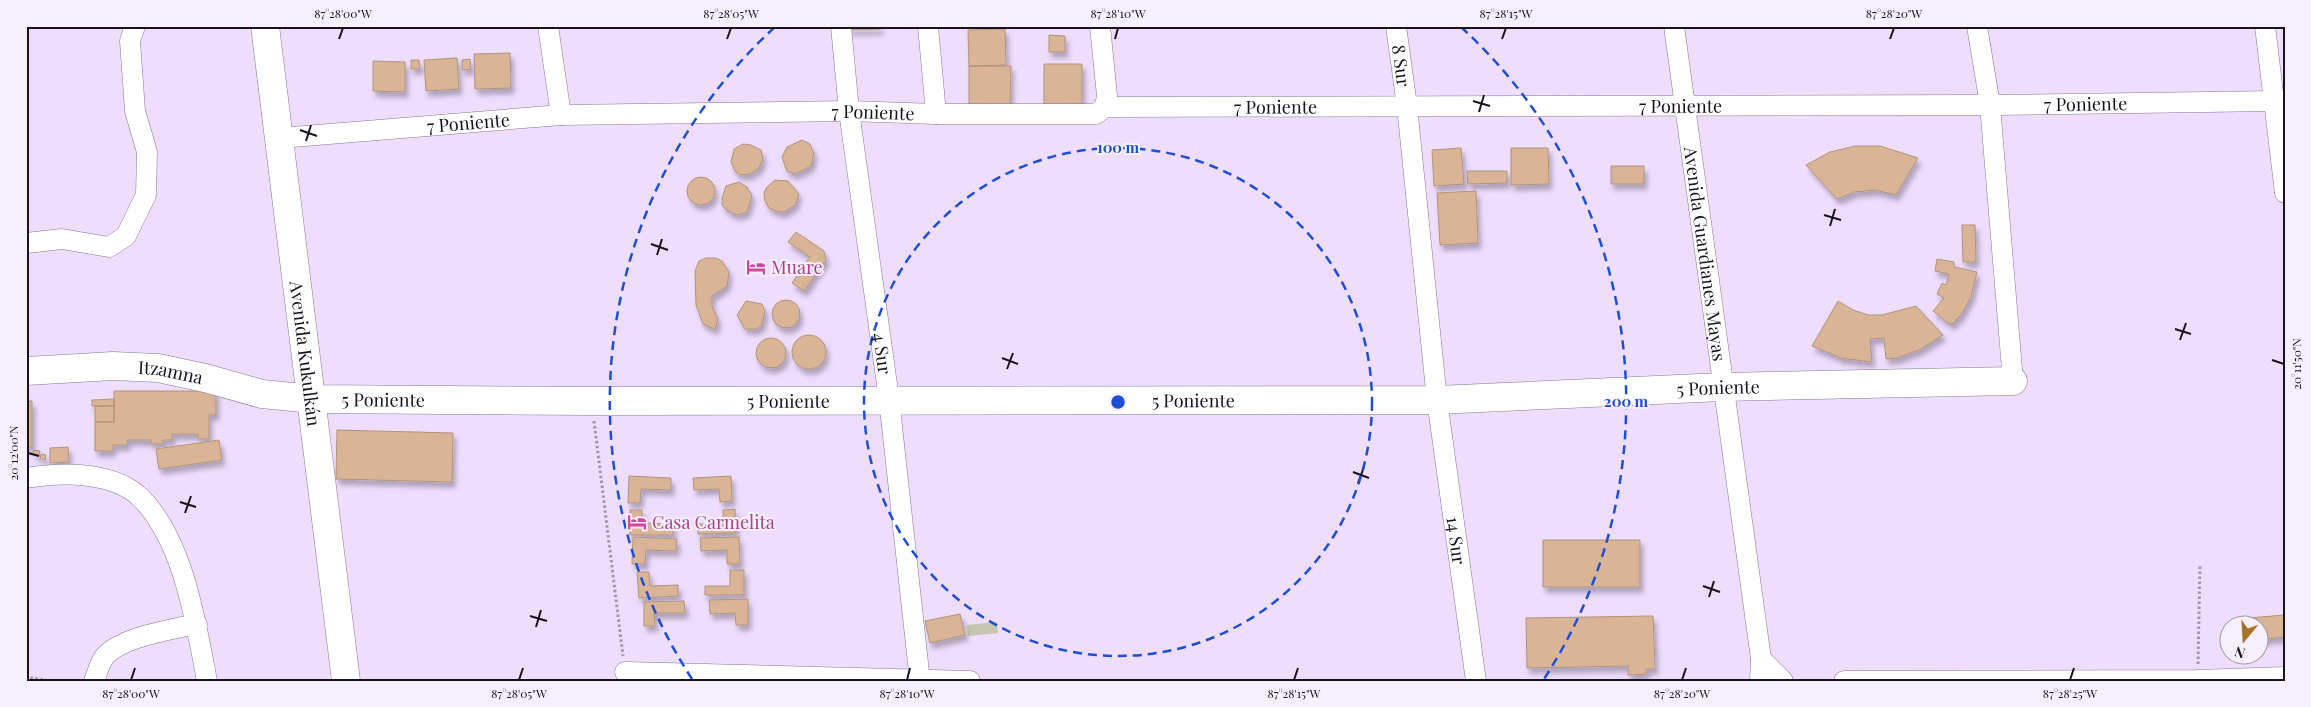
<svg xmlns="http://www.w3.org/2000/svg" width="2311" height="707" font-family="'Playfair Display',serif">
  <defs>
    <filter id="shadow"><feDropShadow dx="3" dy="5.5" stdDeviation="2.5" flood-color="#0004"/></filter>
  </defs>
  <rect width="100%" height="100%" fill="#efddfe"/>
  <path fill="#c4c6ad" d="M 997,622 L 998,633 L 968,636 L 967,625 Z"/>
  <path fill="#d9b497" stroke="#b0947c" filter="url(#shadow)" d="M 849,26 L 881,26 L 881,29 L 849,30 Z
    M 1005,29 L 1006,65 L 969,66 L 968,30 Z
    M 1049,35 L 1065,36 L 1065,52 L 1049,52 Z
    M 510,53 L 511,88 L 475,89 L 474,54 Z
    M 457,58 L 459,89 L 426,91 L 424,60 Z
    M 470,59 L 471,69 L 462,70 L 462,60 Z
    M 411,60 L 419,60 L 420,69 L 411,69 Z
    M 373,61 L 405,62 L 405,92 L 373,91 Z
    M 1044,64 L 1082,64 L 1082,104 L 1044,105 Z
    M 969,66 L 1011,66 L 1010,105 L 969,104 Z
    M 802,140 L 810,144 L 814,154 L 811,166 L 795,174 L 787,171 L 782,157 L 787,147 Z
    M 743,144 L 751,145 L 761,150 L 763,159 L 759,168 L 750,174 L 740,175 L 735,171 L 731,162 L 734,149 Z
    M 1855,146 L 1880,146 L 1918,158 L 1896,195 L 1875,190 L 1854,192 L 1837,199 L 1806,165 L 1830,152 Z
    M 1461,148 L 1464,184 L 1434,186 L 1432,150 Z
    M 1511,148 L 1548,148 L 1549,184 L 1511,185 Z
    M 1611,166 L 1644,166 L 1644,184 L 1611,184 Z
    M 1467,171 L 1507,171 L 1507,183 L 1468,184 Z
    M687 191a14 14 0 1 1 28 0a14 14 0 1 1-28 0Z
    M 775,180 L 788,181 L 799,194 L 795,205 L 784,212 L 778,212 L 769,208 L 765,201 L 764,193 L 766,188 Z
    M 739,182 L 747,187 L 752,196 L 747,212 L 737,215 L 728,211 L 722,205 L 722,198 L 726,186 Z
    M 1476,191 L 1478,243 L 1440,245 L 1437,193 Z
    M 1962,225 L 1975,225 L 1976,262 L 1963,262 Z
    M 796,232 L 824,251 L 826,260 L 804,291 L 792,283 L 810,257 L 788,242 Z
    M 706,258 L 716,258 L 722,261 L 729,272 L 727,286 L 712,296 L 712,306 L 718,319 L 715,329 L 703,324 L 696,305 L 695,271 L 699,261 Z
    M 1937,259 L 1954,262 L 1954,267 L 1977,272 L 1971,297 L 1961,315 L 1951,325 L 1933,311 L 1944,298 L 1937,294 L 1942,283 L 1946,285 L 1949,274 L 1935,271 Z
    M772 314a14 14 0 1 1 28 0a14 14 0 1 1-28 0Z
    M 746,301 L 762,304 L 765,311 L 762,325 L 756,329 L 745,329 L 737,315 Z
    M 1838,301 L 1853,310 L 1868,315 L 1882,315 L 1916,306 L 1943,335 L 1921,349 L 1897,358 L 1886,359 L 1884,338 L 1870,339 L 1872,362 L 1841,358 L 1812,346 Z
    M792 352a17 17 0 1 1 34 0a17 17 0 1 1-34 0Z
    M756 353a15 15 0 1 1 30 0a15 15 0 1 1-30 0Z
    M 114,391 L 216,391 L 216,415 L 209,415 L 209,439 L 198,439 L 198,434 L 172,434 L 172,440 L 163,440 L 163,444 L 151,444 L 151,440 L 127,440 L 127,445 L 113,445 L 113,451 L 95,451 L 95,422 L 114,422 Z
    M 114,399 L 114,406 L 92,406 L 92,400 Z
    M 26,401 L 32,401 L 32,448 L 26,448 Z
    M 95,406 L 114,406 L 114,422 L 95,422 Z
    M 337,430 L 453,433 L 452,482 L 336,479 Z
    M 219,440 L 222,460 L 159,469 L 156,449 Z
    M 68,447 L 69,462 L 50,463 L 50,448 Z
    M 34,450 L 40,451 L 39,456 L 33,454 Z
    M 41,454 L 46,455 L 45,460 L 40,458 Z
    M 629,476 L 671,478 L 671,490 L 641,489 L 640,503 L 628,503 Z
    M 731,476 L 732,501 L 720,502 L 719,489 L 694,490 L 693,478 Z
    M 735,509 L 736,533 L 698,534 L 698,524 L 723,523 L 723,510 Z
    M 630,510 L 642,510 L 642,523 L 673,524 L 673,535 L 630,535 Z
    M 633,537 L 677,539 L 676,551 L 646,550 L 645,564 L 632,564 Z
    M 739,537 L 740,564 L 727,564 L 727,550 L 701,551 L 700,538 Z
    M 1543,540 L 1640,540 L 1640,587 L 1543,587 Z
    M 730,570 L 744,570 L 744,595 L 705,595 L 705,586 L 730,586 Z
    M 637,572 L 649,572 L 650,586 L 678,585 L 678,596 L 639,598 Z
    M 748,599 L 748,625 L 736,625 L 735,613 L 710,614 L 709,600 Z
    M 684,601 L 685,613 L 654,613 L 655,626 L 644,626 L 644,602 Z
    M 960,614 L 965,635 L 930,643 L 925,621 Z
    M 2284,615 L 2285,637 L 2258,640 L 2258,624 L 2250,624 L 2249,618 Z
    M 1653,616 L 1655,669 L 1646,669 L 1646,674 L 1628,675 L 1628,666 L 1527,668 L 1526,618 Z"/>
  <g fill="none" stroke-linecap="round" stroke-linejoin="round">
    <g stroke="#867694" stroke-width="21">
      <g id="street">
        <path d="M 548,26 L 561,115"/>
        <path id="s1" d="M 841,26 L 849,111 L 889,399 L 920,681"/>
        <path d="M 928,26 L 936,114"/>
        <path d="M 1100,26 L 1107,96 L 1105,107"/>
        <path id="s2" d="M 1396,26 L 1407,106 L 1437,400 L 1476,681"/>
        <path id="s3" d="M 1674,26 L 1761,659 L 1760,681"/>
        <path d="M 1977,26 L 1990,105 L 2013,381"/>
        <path d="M 2265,26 L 2285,193"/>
        <path id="s4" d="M 280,138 L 561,115 L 849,111 L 936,114 L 1096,114 L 1105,107 L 1990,105 L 2274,101"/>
        <path d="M 26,243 L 62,239 L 109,247 L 126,236 L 146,195 L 147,152 L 135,111 L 130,41 L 135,26"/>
        <path d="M 26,478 C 62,472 115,471 142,499 C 184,543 196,623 207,681"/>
        <path d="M 1761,659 L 1783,681"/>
        <path d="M 625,672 L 970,681"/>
        <path d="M 94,681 C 97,674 99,665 103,659 C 116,638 173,629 197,624"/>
        <path d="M 1844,681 L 2197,680 L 2285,677"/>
      </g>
    </g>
    <g stroke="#867694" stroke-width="29">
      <g id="secondary">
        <path id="s5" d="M 265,26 L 346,681"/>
        <path id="s6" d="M 26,371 L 113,366 L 158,368 L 205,378 L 262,394 L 313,399 L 591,401 L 1437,400 L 1722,387 L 2013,381"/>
      </g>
    </g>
    <path stroke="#a294ad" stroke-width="3" stroke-dasharray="2.5 2.5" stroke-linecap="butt" d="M 594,421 L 623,656
      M 2198,664 L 2200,565
      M 26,675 L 32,678 L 51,681"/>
    <use href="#street" stroke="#fff" stroke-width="20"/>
    <use href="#secondary" stroke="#fff" stroke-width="28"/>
  </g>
  <path fill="none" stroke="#19131e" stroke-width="2" d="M 339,39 L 343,28M 727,39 L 731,28M 1115,39 L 1118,28M 1502,39 L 1506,28M 1890,39 L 1894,28M 1473,101 L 1490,106M 1479,112 L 1484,95M 300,130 L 317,136M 306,141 L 311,125M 1824,215 L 1841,220M 1830,226 L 1835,209M 651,244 L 668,250M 657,255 L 662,239M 2175,329 L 2191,334M 2180,340 L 2186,323M 1002,358 L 1018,364M 2272,360 L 2284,364M 1007,369 L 1013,353M 28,453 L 39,456M 1353,472 L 1369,478M 1358,483 L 1364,467M 180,502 L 196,507M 185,513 L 191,496M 1703,586 L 1720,592M 1709,597 L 1714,581M 530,616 L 547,621M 536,627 L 541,610M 131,680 L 135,668M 519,680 L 523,668M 907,680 L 910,668M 1294,680 L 1298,668M 1682,680 L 1686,668M 2070,680 L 2074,668"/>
  <g fill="none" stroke="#1d4ed8" stroke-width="2.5" stroke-dasharray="9 6">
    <circle cx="1118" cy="402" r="254"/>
    <path d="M692 679A508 508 0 0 1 775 27M1461 27A508 508 0 0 1 1544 679"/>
  </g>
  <defs>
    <g id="hotel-bare" transform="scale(1.5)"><path d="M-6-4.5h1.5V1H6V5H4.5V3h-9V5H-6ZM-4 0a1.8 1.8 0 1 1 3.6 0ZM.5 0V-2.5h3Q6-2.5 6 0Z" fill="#d1479c" stroke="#f6effc" stroke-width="2.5" paint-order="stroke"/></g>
  </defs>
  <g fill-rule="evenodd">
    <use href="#hotel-bare" x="756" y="267"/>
    <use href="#hotel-bare" x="637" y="522"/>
  </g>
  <g text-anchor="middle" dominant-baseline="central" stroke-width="4" stroke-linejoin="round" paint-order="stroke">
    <g font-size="18" fill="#19131e" stroke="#f6effc">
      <text stroke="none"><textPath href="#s2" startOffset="40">8 Sur</textPath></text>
      <text stroke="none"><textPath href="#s4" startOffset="1809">7 Poniente</textPath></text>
      <text stroke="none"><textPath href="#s4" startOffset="1404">7 Poniente</textPath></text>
      <text stroke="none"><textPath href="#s4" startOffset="999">7 Poniente</textPath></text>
      <text stroke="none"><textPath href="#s4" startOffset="594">7 Poniente</textPath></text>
      <text stroke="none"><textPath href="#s4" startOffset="189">7 Poniente</textPath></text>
      <text stroke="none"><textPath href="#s3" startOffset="230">Avenida Guardianes Mayas</textPath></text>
      <text stroke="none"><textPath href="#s5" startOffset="330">Avenida Kukulkán</textPath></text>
      <text stroke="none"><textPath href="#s1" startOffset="330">4 Sur</textPath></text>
      <text stroke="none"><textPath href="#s6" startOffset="145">Itzamna</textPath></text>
      <text stroke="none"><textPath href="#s6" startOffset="1696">5 Poniente</textPath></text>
      <text stroke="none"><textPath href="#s6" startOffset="361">5 Poniente</textPath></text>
      <text stroke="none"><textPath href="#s6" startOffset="766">5 Poniente</textPath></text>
      <text stroke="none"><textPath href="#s6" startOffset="1171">5 Poniente</textPath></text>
      <text stroke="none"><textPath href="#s2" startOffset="518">14 Sur</textPath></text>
    </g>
    <g font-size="18" fill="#b23c85" stroke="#f6effc" text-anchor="start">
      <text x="771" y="267">Muare</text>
      <text x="652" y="522">Casa Carmelita</text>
    </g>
  </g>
  <circle cx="1118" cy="402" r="8" fill="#1d4ed8" stroke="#f6effc" stroke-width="2.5"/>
  <g font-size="15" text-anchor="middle" font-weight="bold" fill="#1d4ed8" stroke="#f6effc" stroke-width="4" stroke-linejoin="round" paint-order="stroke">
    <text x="1118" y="153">100 m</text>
    <text x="1626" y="407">200 m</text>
  </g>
  <rect width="2311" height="707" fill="none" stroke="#f6effc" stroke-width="55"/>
  <g transform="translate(2244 640) rotate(198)"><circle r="24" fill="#f6effc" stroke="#9e97a3"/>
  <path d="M0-4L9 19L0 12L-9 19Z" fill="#a47528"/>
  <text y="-8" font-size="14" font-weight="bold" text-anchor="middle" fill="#19131e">N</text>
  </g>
  <rect x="28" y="28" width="2256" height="652" fill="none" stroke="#19131e" stroke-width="2"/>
  <g font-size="12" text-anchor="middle" fill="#19131e">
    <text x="343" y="18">87°28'00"W</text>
    <text x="731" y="18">87°28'05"W</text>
    <text x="1118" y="18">87°28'10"W</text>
    <text x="1506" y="18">87°28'15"W</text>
    <text x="1894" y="18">87°28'20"W</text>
    <text transform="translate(2297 364) rotate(-90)" y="4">20°11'50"N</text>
    <text transform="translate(14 453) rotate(-90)" y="4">20°12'00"N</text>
    <text x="131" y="698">87°28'00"W</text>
    <text x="519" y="698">87°28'05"W</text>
    <text x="907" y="698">87°28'10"W</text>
    <text x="1294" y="698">87°28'15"W</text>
    <text x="1682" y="698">87°28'20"W</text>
    <text x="2070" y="698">87°28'25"W</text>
  </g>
</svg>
